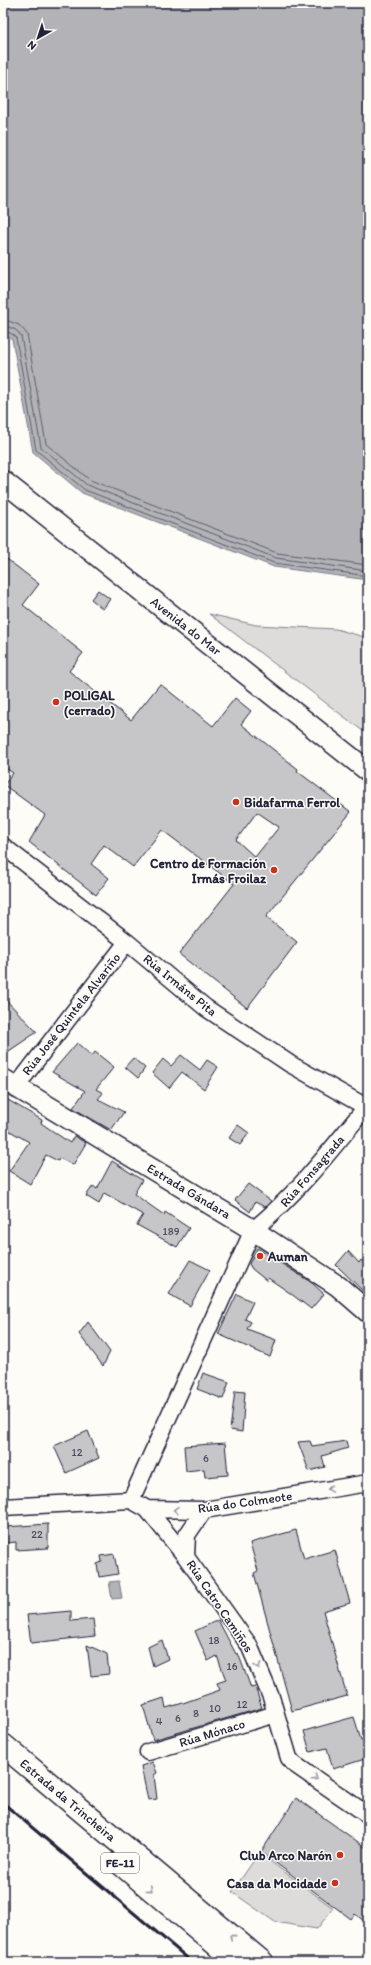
<svg xmlns="http://www.w3.org/2000/svg" width="371" height="1965" font-family="Itim,sans-serif">
  <rect width="100%" height="100%" fill="#fdfcf7"/>
  <filter id="ink" filterUnits="userSpaceOnUse"><feTurbulence type="fractalNoise" baseFrequency=".025" numOctaves="2"/><feDisplacementMap in="SourceGraphic" scale="8" xChannelSelector="R" yChannelSelector="G"/><feConvolveMatrix kernelMatrix="1 2 1 2 8 2 1 2 1" color-interpolation-filters="sRGB"/></filter>
  <g filter="url(#ink)">
    <path fill="#dddcdb" stroke="#807f8b" d="M 209,614 L 256,625 L 336,629 L 368,638 L 368,735 Z
      M 259,1853 L 333,1908 L 317,1929 L 275,1922 L 232,1892 Z"/>
    <path fill="#b2b2b7" stroke="#787885" d="M 3,3 L 368,3 L 368,580 L 274,567 L 82,493 L 33,452 L 12,339 L 3,334 Z
      M 119,1581 L 122,1598 L 112,1599 L 109,1582 Z"/>
    <g fill="none" stroke-linecap="round" stroke-linejoin="round">
      <path stroke="#5c5c6d" stroke-width="1" d="M 3,319 L 19,325 L 27,334 L 46,444 L 90,480 L 277,553 L 368,565
        M 3,325 L 16,330 L 21,336 L 41,447 L 87,485 L 276,558 L 368,571
        M 3,330 L 14,335 L 16,338 L 36,450 L 85,490 L 274,563 L 368,576"/>
    </g>
    <path fill="#c6c6c8" stroke="#22223b" fill-rule="evenodd" d="M 3,556 L 39,584 L 23,605 L 83,653 L 69,671 L 131,720 L 160,684 L 213,726 L 235,698 L 251,711 L 241,724 L 298,769 L 297,771 L 351,812 L 266,917 L 297,942 L 247,1008 L 179,954 L 234,884 L 162,830 L 133,867 L 104,845 L 91,864 L 109,878 L 96,895 L 29,842 L 45,815 L 4,785 L 13,773 L 3,766 ZM 257,812 L 279,827 L 255,857 L 236,840 Z
      M 98,590 L 110,599 L 103,609 L 91,599 Z
      M 3,997 L 37,1032 L 3,1055 Z
      M 77,1043 L 92,1056 L 95,1052 L 114,1067 L 96,1089 L 103,1093 L 98,1099 L 124,1112 L 111,1130 L 73,1108 L 85,1091 L 52,1072 Z
      M 181,1055 L 200,1070 L 207,1060 L 218,1067 L 204,1089 L 182,1072 L 169,1088 L 152,1073 L 163,1059 L 171,1066 Z
      M 133,1058 L 145,1068 L 138,1078 L 125,1067 Z
      M 3,1097 L 42,1120 L 41,1123 L 70,1143 L 74,1136 L 86,1143 L 73,1165 L 59,1158 L 58,1161 L 46,1155 L 30,1184 L 9,1171 L 29,1142 L 3,1127 Z
      M 238,1125 L 249,1133 L 240,1145 L 229,1138 Z
      M 112,1161 L 142,1180 L 134,1194 L 164,1215 L 165,1212 L 189,1228 L 177,1247 L 137,1225 L 143,1215 L 104,1193 L 99,1204 L 86,1196 L 93,1186 L 97,1189 Z
      M 248,1184 L 271,1201 L 265,1207 L 255,1202 L 250,1212 L 235,1200 Z
      M 257,1248 L 312,1283 L 324,1294 L 311,1309 L 290,1293 L 268,1278 L 267,1281 L 252,1269 L 249,1264 Z
      M 348,1251 L 359,1263 L 361,1260 L 368,1266 L 368,1284 L 363,1291 L 336,1265 Z
      M 190,1260 L 210,1270 L 190,1306 L 169,1294 Z
      M 237,1294 L 253,1302 L 245,1319 L 251,1322 L 247,1329 L 276,1340 L 270,1357 L 218,1334 Z
      M 88,1322 L 110,1352 L 103,1366 L 79,1334 Z
      M 203,1373 L 229,1382 L 223,1399 L 197,1389 Z
      M 235,1391 L 245,1392 L 242,1432 L 230,1430 Z
      M 88,1431 L 99,1458 L 66,1473 L 54,1446 Z
      M 310,1441 L 312,1446 L 346,1441 L 348,1448 L 322,1456 L 325,1467 L 309,1471 L 298,1442 Z
      M 225,1443 L 228,1475 L 205,1477 L 204,1469 L 186,1471 L 184,1446 Z
      M 48,1524 L 48,1548 L 16,1550 L 16,1542 L 6,1543 L 5,1527 Z
      M 296,1530 L 304,1559 L 335,1550 L 350,1603 L 323,1611 L 347,1696 L 292,1711 L 254,1573 L 258,1571 L 250,1543 Z
      M 114,1554 L 118,1574 L 99,1577 L 97,1564 L 102,1562 L 101,1556 Z
      M 71,1611 L 71,1621 L 93,1619 L 95,1636 L 31,1643 L 27,1615 Z
      M 218,1620 L 236,1654 L 238,1653 L 251,1688 L 255,1687 L 262,1708 L 153,1740 L 143,1705 L 164,1698 L 166,1708 L 183,1703 L 220,1690 L 217,1683 L 226,1680 L 217,1656 L 208,1661 L 195,1631 Z
      M 162,1640 L 168,1659 L 153,1666 L 148,1647 Z
      M 87,1645 L 107,1654 L 109,1674 L 91,1676 Z
      M 354,1717 L 361,1740 L 368,1738 L 368,1758 L 333,1769 L 327,1748 L 310,1752 L 304,1731 Z
      M 153,1762 L 157,1773 L 154,1775 L 157,1799 L 148,1800 L 141,1766 Z
      M 296,1798 L 368,1849 L 368,1924 L 355,1914 L 351,1919 L 261,1852 Z"/>
    <g fill="none" stroke-linecap="round" stroke-linejoin="round">
      <g stroke="#22223b" stroke-width="19">
        <path id="minor" d="M 3,846 L 127,942 L 206,1008 L 290,1064 L 368,1108
          M 16,1087 L 127,942
          M 131,1500 L 253,1230 C 296,1195 331,1150 366,1107
          M 3,1507 L 131,1500 L 147,1509 L 204,1510 L 368,1483
          M 147,1509 L 186,1557 L 249,1645 L 271,1697 L 289,1758 L 294,1764 L 368,1815
          M 186,1557 L 187,1535 L 204,1510
          M 148,1752 L 276,1714"/>
      </g>
      <g stroke="#22223b" stroke-width="23">
        <path id="tertiary" d="M 3,481 L 368,771
          M 3,1079 L 253,1230 L 338,1286 L 368,1312"/>
      </g>
      <g stroke="#22223b" stroke-width="25">
        <path id="trunk" d="M 3,1745 L 262,1962
          M 120,1863 L 237,1962"/>
      </g>
      <use href="#minor" stroke="#fdfcf7" stroke-width="16"/>
      <use href="#tertiary" stroke="#fdfcf7" stroke-width="20"/>
      <use href="#trunk" stroke="#fdfcf7" stroke-width="22"/>
      <path stroke="#22223b" stroke-width="3" d="M 3,1803 L 192,1962"/>
    </g>
    <defs><path id="oneway-chevron" d="M-2-3.5L2.5 0L-2 3.5" fill="none" stroke-width="1.6" stroke-linecap="round" stroke-linejoin="round"/></defs>
    <g stroke="#9a9aa2">
      <use href="#oneway-chevron" transform="translate(330 1489) rotate(171)"/>
      <use href="#oneway-chevron" transform="translate(176 1510) rotate(-179)"/>
      <use href="#oneway-chevron" transform="translate(258 1666) rotate(68)"/>
      <use href="#oneway-chevron" transform="translate(315 1778) rotate(34)"/>
      <use href="#oneway-chevron" transform="translate(150 1889) rotate(40)"/>
      <use href="#oneway-chevron" transform="translate(232 1937) rotate(-140)"/>
    </g>
  </g>
  <g fill="#c8321e" stroke="#fdfcf7" stroke-width="1.5">
    <circle cx="56" cy="702" r="4"/>
    <circle cx="236" cy="802" r="4"/>
    <circle cx="274" cy="870" r="4"/>
    <circle cx="260" cy="1256" r="4"/>
    <circle cx="340" cy="1855" r="4"/>
    <circle cx="335" cy="1883" r="4"/>
  </g>
  <g text-anchor="middle" dominant-baseline="central" stroke-width="3" stroke-linejoin="round" paint-order="stroke">
    <g font-size="11" fill="#4b4b5e">
      <text x="171" y="1231">189</text>
      <text x="77" y="1452">12</text>
      <text x="206" y="1458">6</text>
      <text x="37" y="1534">22</text>
      <text x="214" y="1640">18</text>
      <text x="232" y="1666">16</text>
      <text x="242" y="1704">12</text>
      <text x="215" y="1708">10</text>
      <text x="196" y="1713">8</text>
      <text x="178" y="1718">6</text>
      <text x="159" y="1721">4</text>
    </g>
    <rect fill="#fdfcf7" stroke="#646373" stroke-width="1" x="101" y="1853" width="38" height="20" rx="3"/>
    <g font-size="12" font-weight="bold" fill="#22223b">
      <text x="120" y="1863">FE-11</text>
    </g>
    <g font-size="13" fill="#22223b" stroke="#fdfcf7">
      <text transform="translate(186 626) rotate(38)">Avenida do Mar</text>
      <text transform="translate(180 985) rotate(39)">Rúa Irmáns Pita</text>
      <text transform="translate(71 1014) rotate(-52)">Rúa José Quintela Alvariño</text>
      <text transform="translate(312 1171) rotate(-49)">Rúa Fonsagrada</text>
      <text transform="translate(189 1191) rotate(31)">Estrada Gándara</text>
      <text transform="translate(245 1502) rotate(-8)">Rúa do Colmeote</text>
      <text transform="translate(220 1606) rotate(56)">Rúa Catro Camiños</text>
      <text transform="translate(212 1733) rotate(-17)">Rúa Mónaco</text>
      <text transform="translate(68 1800) rotate(40)">Estrada da Trincheira</text>
    </g>
    <g font-size="13" font-weight="bold" fill="#22223b" stroke="#fdfcf7" text-anchor="start">
      <text x="64" y="695">POLIGAL<tspan x="64" dy="15">(cerrado)</tspan></text>
      <text x="244" y="802">Bidafarma Ferrol</text>
      <text x="266" y="863" text-anchor="end">Centro de Formación<tspan x="266" dy="15">Irmás Froilaz</tspan></text>
      <text x="268" y="1256">Auman</text>
      <text x="332" y="1855" text-anchor="end">Club Arco Narón</text>
      <text x="327" y="1883" text-anchor="end">Casa da Mocidade</text>
    </g>
  </g>
  <rect width="371" height="1965" fill="none" stroke="#fdfcf7" stroke-width="16"/>
  <rect x="8" y="8" width="355" height="1949" fill="none" stroke="#22223b" stroke-width="1.5" filter="url(#ink)"/>
  <g transform="translate(38 38) rotate(219)" stroke="#fdfcf7" stroke-width="3" paint-order="stroke">
  <path d="M0-3L7 15L0 10L-7 15Z" fill="#22223b"/>
  <text y="-6" font-size="11" font-weight="bold" text-anchor="middle" fill="#22223b">N</text>
  </g>
</svg>
